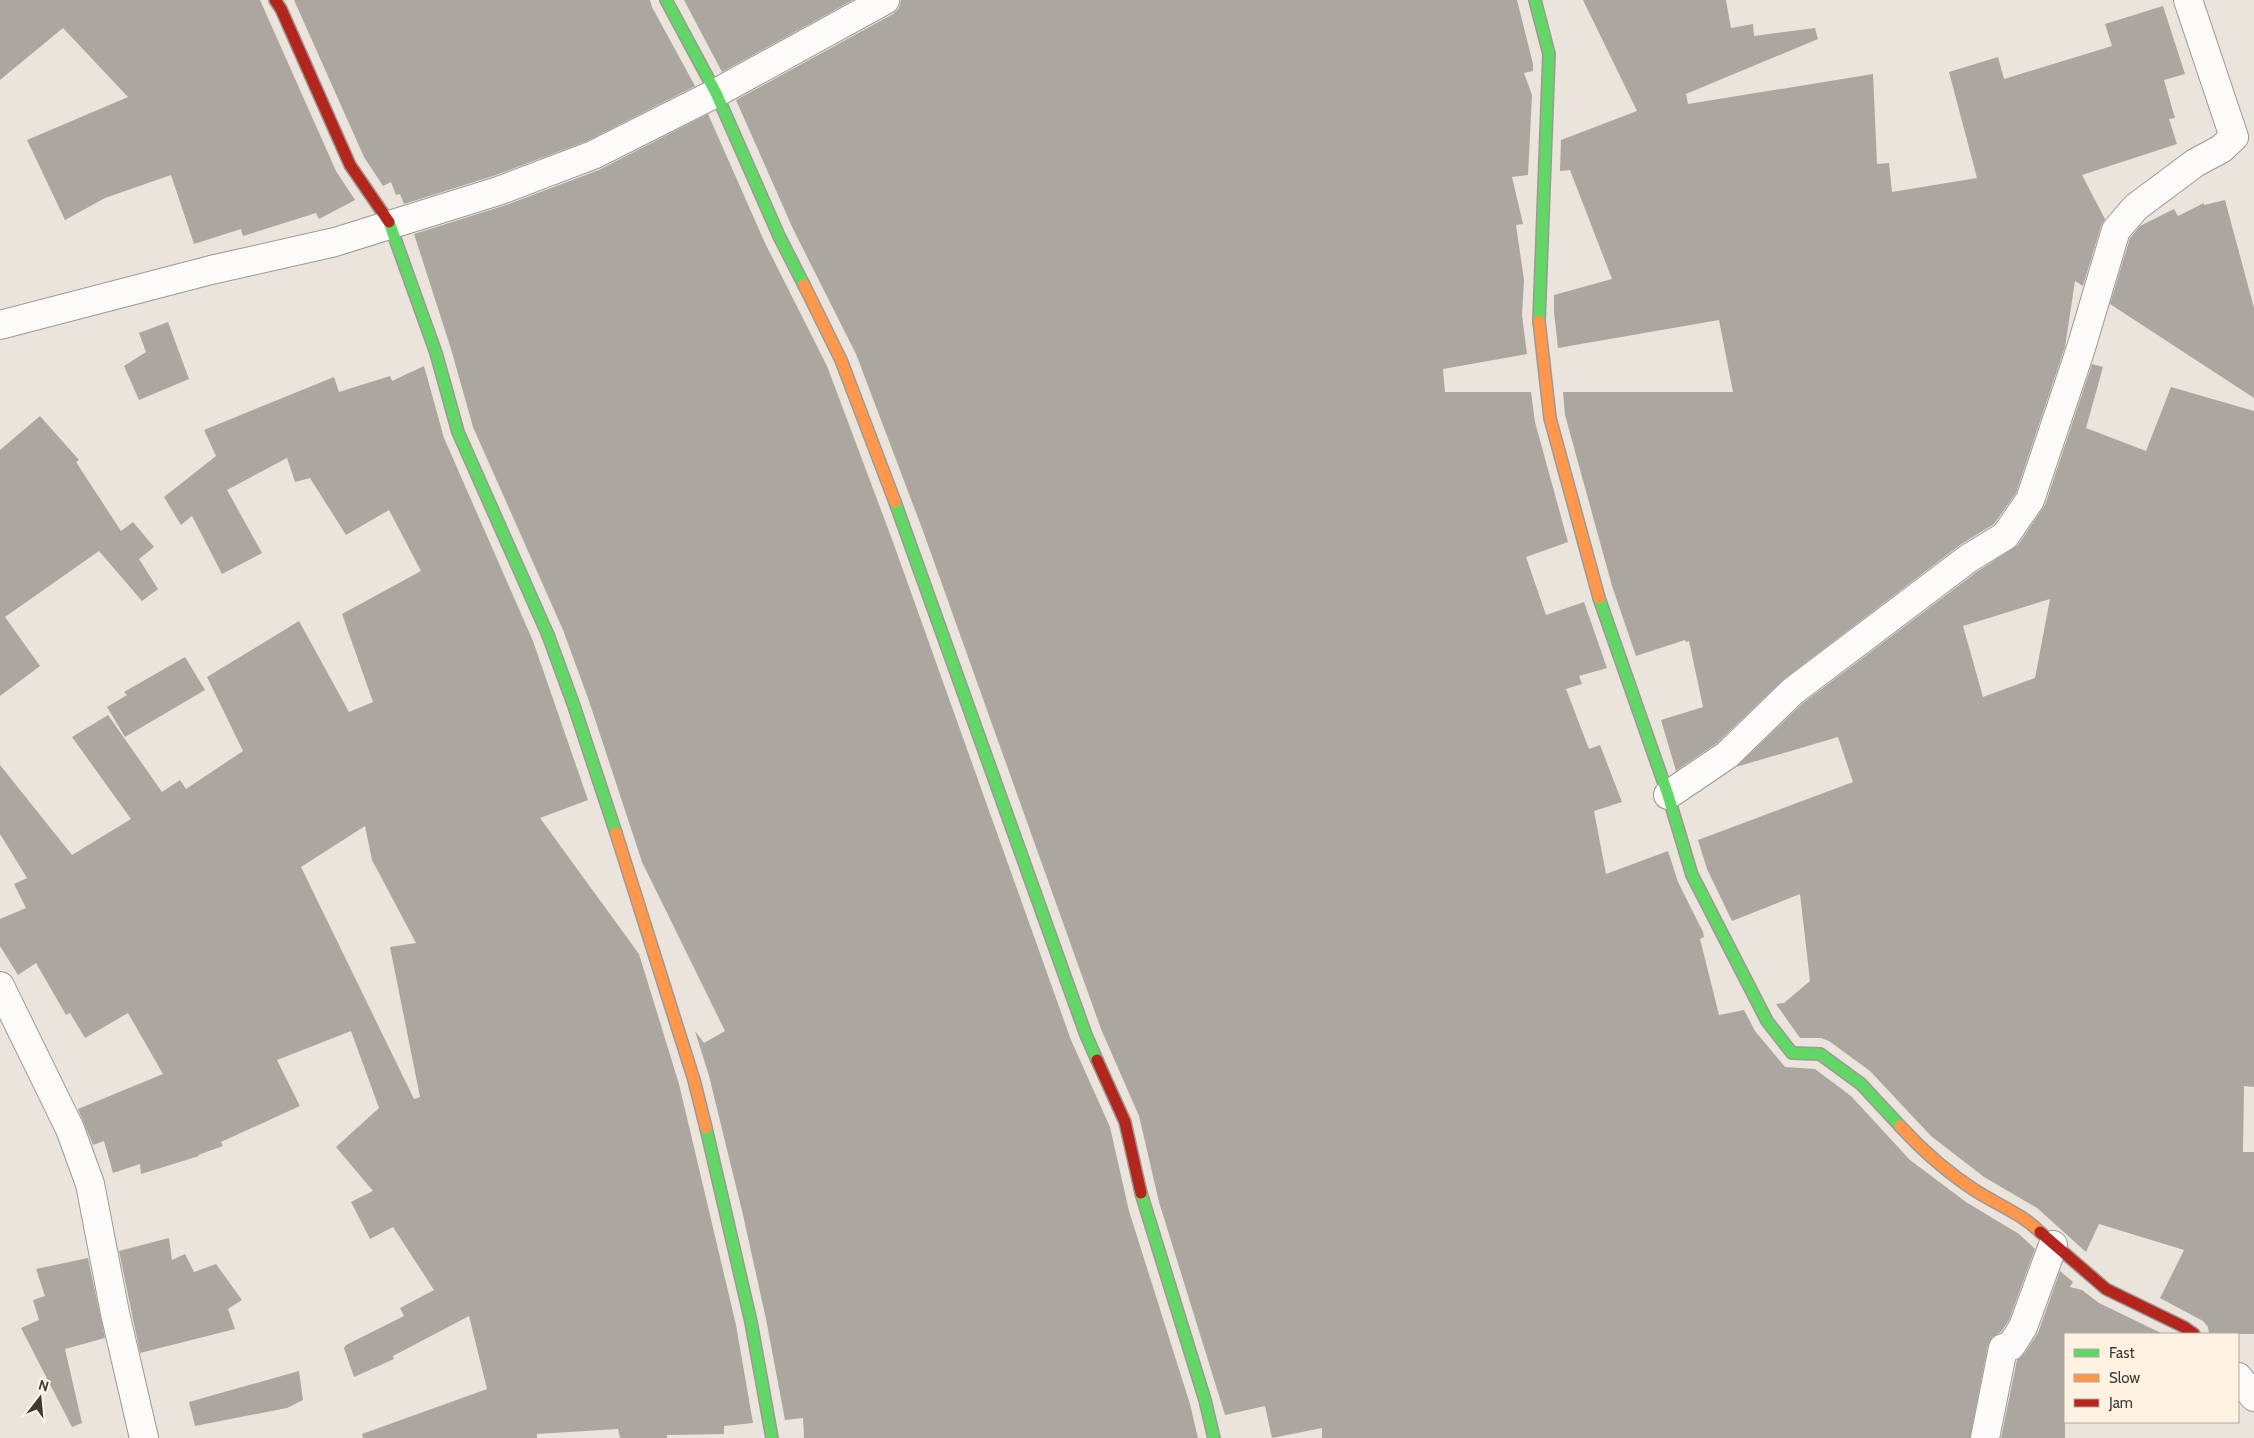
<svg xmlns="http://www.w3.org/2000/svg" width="2254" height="1438" font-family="Cabin,sans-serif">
  <rect width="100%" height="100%" fill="#ebe4dc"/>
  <path fill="#aca6a0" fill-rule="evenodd" d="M 0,0 L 260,0 L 336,171 L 355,200 L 319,219 L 316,213 L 243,236 L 241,229 L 194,244 L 171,175 L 105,198 L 65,220 L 27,140 L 128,97 L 63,28 L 0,80 Z
    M 294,0 L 650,0 L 652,7 L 695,86 L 587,141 L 493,176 L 404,204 L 400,194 L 396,195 L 391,182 L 383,186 L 364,157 Z
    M 684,0 L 853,0 L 722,72 Z
    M 901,0 L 1517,0 L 1533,64 L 1533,71 L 1524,73 L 1532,95 L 1528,175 L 1512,177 L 1523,224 L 1516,225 L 1524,280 L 1522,315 L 1527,354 L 1443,369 L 1445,392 L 1531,392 L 1535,422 L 1568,542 L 1526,557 L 1546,615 L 1584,602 L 1607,668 L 1579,676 L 1582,684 L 1566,689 L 1589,749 L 1600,745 L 1622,802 L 1594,811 L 1606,874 L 1668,851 L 1678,882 L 1703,932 L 1704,937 L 1700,939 L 1719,1015 L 1744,1010 L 1755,1031 L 1785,1067 L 1815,1069 L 1851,1096 L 1910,1160 L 1966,1202 L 2019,1234 L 2035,1249 L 2009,1320 L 2001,1332 L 1992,1337 L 1988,1345 L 1970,1438 L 1322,1438 L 1322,1428 L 1272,1438 L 1265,1406 L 1225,1415 L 1159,1202 L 1139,1116 L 1101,1029 L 923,531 L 856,354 L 793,229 L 736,100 L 893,14 L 899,8 Z
    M 1583,0 L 1726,0 L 1731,28 L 1753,24 L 1754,36 L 1815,28 L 1818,39 L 1686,94 L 1688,104 L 1873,74 L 1877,164 L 1889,163 L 1892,192 L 1977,178 L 1949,72 L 1998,57 L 2004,79 L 2112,46 L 2105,24 L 2163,6 L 2185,74 L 2164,80 L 2175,118 L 2169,119 L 2177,144 L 2082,175 L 2105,219 L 2101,226 L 2083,286 L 2075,281 L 2065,347 L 2016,493 L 1994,524 L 1960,545 L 1784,679 L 1717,743 L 1676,771 L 1661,720 L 1703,707 L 1689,641 L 1686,642 L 1685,640 L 1636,656 L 1612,586 L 1565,415 L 1563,392 L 1733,392 L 1719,320 L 1558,348 L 1554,312 L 1554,295 L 1612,279 L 1570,170 L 1560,171 L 1561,140 L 1637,111 Z
    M 708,114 L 765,243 L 827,366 L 893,542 L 1071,1040 L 1110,1127 L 1129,1211 L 1190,1404 L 1198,1438 L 804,1438 L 803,1418 L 785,1420 L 766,1319 L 743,1215 L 709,1076 L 695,1031 L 704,1043 L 725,1031 L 642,862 L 589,701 L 563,630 L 473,427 L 451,349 L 414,234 L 503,206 L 599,170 Z
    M 2225,200 L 2254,308 L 2254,398 L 2110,304 L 2130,238 L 2140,226 L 2174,209 L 2178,216 L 2204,203 L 2204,205 Z
    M 168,322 L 189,379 L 139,400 L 124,366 L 146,352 L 139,333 Z
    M 2092,364 L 2103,367 L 2086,428 L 2146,451 L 2171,387 L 2254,411 L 2254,1087 L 2244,1086 L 2243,1152 L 2254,1152 L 2254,1334 L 2209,1334 L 2208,1327 L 2203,1321 L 2160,1298 L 2184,1250 L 2099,1224 L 2086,1252 L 2037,1208 L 1984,1177 L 1931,1136 L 1870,1071 L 1829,1041 L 1821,1038 L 1800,1038 L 1776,1004 L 1784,1003 L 1810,981 L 1800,894 L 1732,921 L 1707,869 L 1698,840 L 1853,782 L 1838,737 L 1736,767 L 1803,703 L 1978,571 L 2018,545 L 2045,505 ZM 2050,599 L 2035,678 L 1983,697 L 1963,626 Z
    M 424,366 L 444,438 L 533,641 L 588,800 L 540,818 L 639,954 L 679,1084 L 736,1325 L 753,1423 L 724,1426 L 724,1434 L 667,1435 L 667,1438 L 620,1438 L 618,1429 L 537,1434 L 537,1438 L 363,1438 L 362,1434 L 487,1389 L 469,1316 L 393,1356 L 394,1359 L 354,1377 L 344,1348 L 346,1345 L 404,1316 L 400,1308 L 434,1290 L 393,1227 L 370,1239 L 351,1202 L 373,1191 L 336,1147 L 379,1108 L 351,1031 L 277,1060 L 300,1106 L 221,1142 L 223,1146 L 198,1155 L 199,1156 L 141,1174 L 140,1164 L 113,1173 L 104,1141 L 93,1145 L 78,1109 L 163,1074 L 128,1013 L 85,1038 L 70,1013 L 66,1015 L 36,963 L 18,975 L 0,946 L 0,919 L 26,908 L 14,884 L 27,878 L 0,834 L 0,765 L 72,855 L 131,819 L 72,737 L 108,715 L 162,792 L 180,780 L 186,789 L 243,751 L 207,677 L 299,621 L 349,712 L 373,702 L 342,614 L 421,571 L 389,510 L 346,535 L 310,478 L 295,482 L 287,458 L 227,490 L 262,553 L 222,574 L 192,516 L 181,525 L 164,497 L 216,456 L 204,430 L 334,377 L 339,392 L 390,376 L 392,381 ZM 365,826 L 372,860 L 416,943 L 390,947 L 420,1097 L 414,1099 L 301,867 Z
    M 40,416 L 79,460 L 76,462 L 121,531 L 133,522 L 154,547 L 139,559 L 158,589 L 142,601 L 99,551 L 5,617 L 40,666 L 0,696 L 0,450 Z
    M 185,657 L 205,690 L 125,737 L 107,707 L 127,695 L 124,692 Z
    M 169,1238 L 172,1260 L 185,1254 L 194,1272 L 216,1264 L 242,1300 L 228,1309 L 235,1329 L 140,1353 L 119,1251 Z
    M 88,1258 L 105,1338 L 65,1349 L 82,1423 L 72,1427 L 21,1328 L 39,1320 L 33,1300 L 45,1296 L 36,1269 Z
    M 2060,1271 L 2073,1282 L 2070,1287 L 2082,1290 L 2099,1303 L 2163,1334 L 2065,1334 L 2065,1438 L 2001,1438 L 2017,1360 L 2024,1354 L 2038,1333 Z
    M 299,1371 L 303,1400 L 287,1408 L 195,1426 L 189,1402 Z"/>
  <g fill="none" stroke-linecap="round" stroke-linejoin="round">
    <g stroke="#9d9892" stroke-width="30">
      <path id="street" d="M 0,325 L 211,270 L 335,242 L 498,191 L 593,155 L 716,93 L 885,0
        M 1668,795 L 1727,755 L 1793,691 L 1969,558 L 2005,536 L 2030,500 L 2081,348 L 2116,230 L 2136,207 L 2195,163 L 2221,149 L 2234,137 L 2188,0
        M 0,986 L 70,1129 L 90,1184 L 115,1313 L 144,1438
        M 2238,1377 L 2254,1397
        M 1985,1438 L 2003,1348 L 2011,1346 L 2023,1327 L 2053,1245"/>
    </g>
    <g stroke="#9d9892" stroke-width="14">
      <path id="fast" d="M 666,0 L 716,93 L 779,236 L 804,285
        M 1535,0 L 1549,54 L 1539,321
        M 389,222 L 436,353 L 458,432 L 548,635 L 574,706 L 616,833
        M 895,502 L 1086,1035 L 1097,1060
        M 1599,598 L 1668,795 L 1692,875 L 1767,1021 L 1792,1053 L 1820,1054 L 1861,1084 L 1900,1126
        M 706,1128 L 751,1322 L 772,1438
        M 1141,1193 L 1205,1400 L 1214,1438"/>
    </g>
    <g stroke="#9d9892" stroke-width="14">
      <path id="slow" d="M 804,285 L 841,360 L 895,502
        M 1539,321 L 1550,418 L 1599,598
        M 616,833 L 694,1080 L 706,1128
        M 1900,1126 C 1922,1150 1948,1173 1976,1191 C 1998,1205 2022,1214 2040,1232"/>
    </g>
    <g stroke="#9d9892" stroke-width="14">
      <path id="jam" d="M 275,0 L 281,9 L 350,165 L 389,222
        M 1097,1060 L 1125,1122 L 1141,1193
        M 2040,1232 L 2106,1289 L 2184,1327 L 2194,1334"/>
    </g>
    <use href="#street" stroke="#fcfbfa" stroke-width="28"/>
    <use href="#fast" stroke="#63d668" stroke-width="11"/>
    <use href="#slow" stroke="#ff974d" stroke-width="11"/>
    <use href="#jam" stroke="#b3261e" stroke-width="11"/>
  </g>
  <rect x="2064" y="1333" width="175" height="90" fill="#fff2e3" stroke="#b2a89d"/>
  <rect x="2074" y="1349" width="25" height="8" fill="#63d668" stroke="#b2a89d"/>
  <text x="2109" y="1358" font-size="15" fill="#3f3a34">Fast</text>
  <rect x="2074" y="1374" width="25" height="8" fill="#ff974d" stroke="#b2a89d"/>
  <text x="2109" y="1383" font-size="15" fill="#3f3a34">Slow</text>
  <rect x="2074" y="1399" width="25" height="8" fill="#b3261e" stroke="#b2a89d"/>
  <text x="2109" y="1408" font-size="15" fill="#3f3a34">Jam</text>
  <g transform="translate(40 1398) rotate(16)" stroke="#fff2e3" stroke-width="4" paint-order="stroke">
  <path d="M0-4L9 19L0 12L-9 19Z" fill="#3f3a34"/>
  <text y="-8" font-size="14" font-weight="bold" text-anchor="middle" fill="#3f3a34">N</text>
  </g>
</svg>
